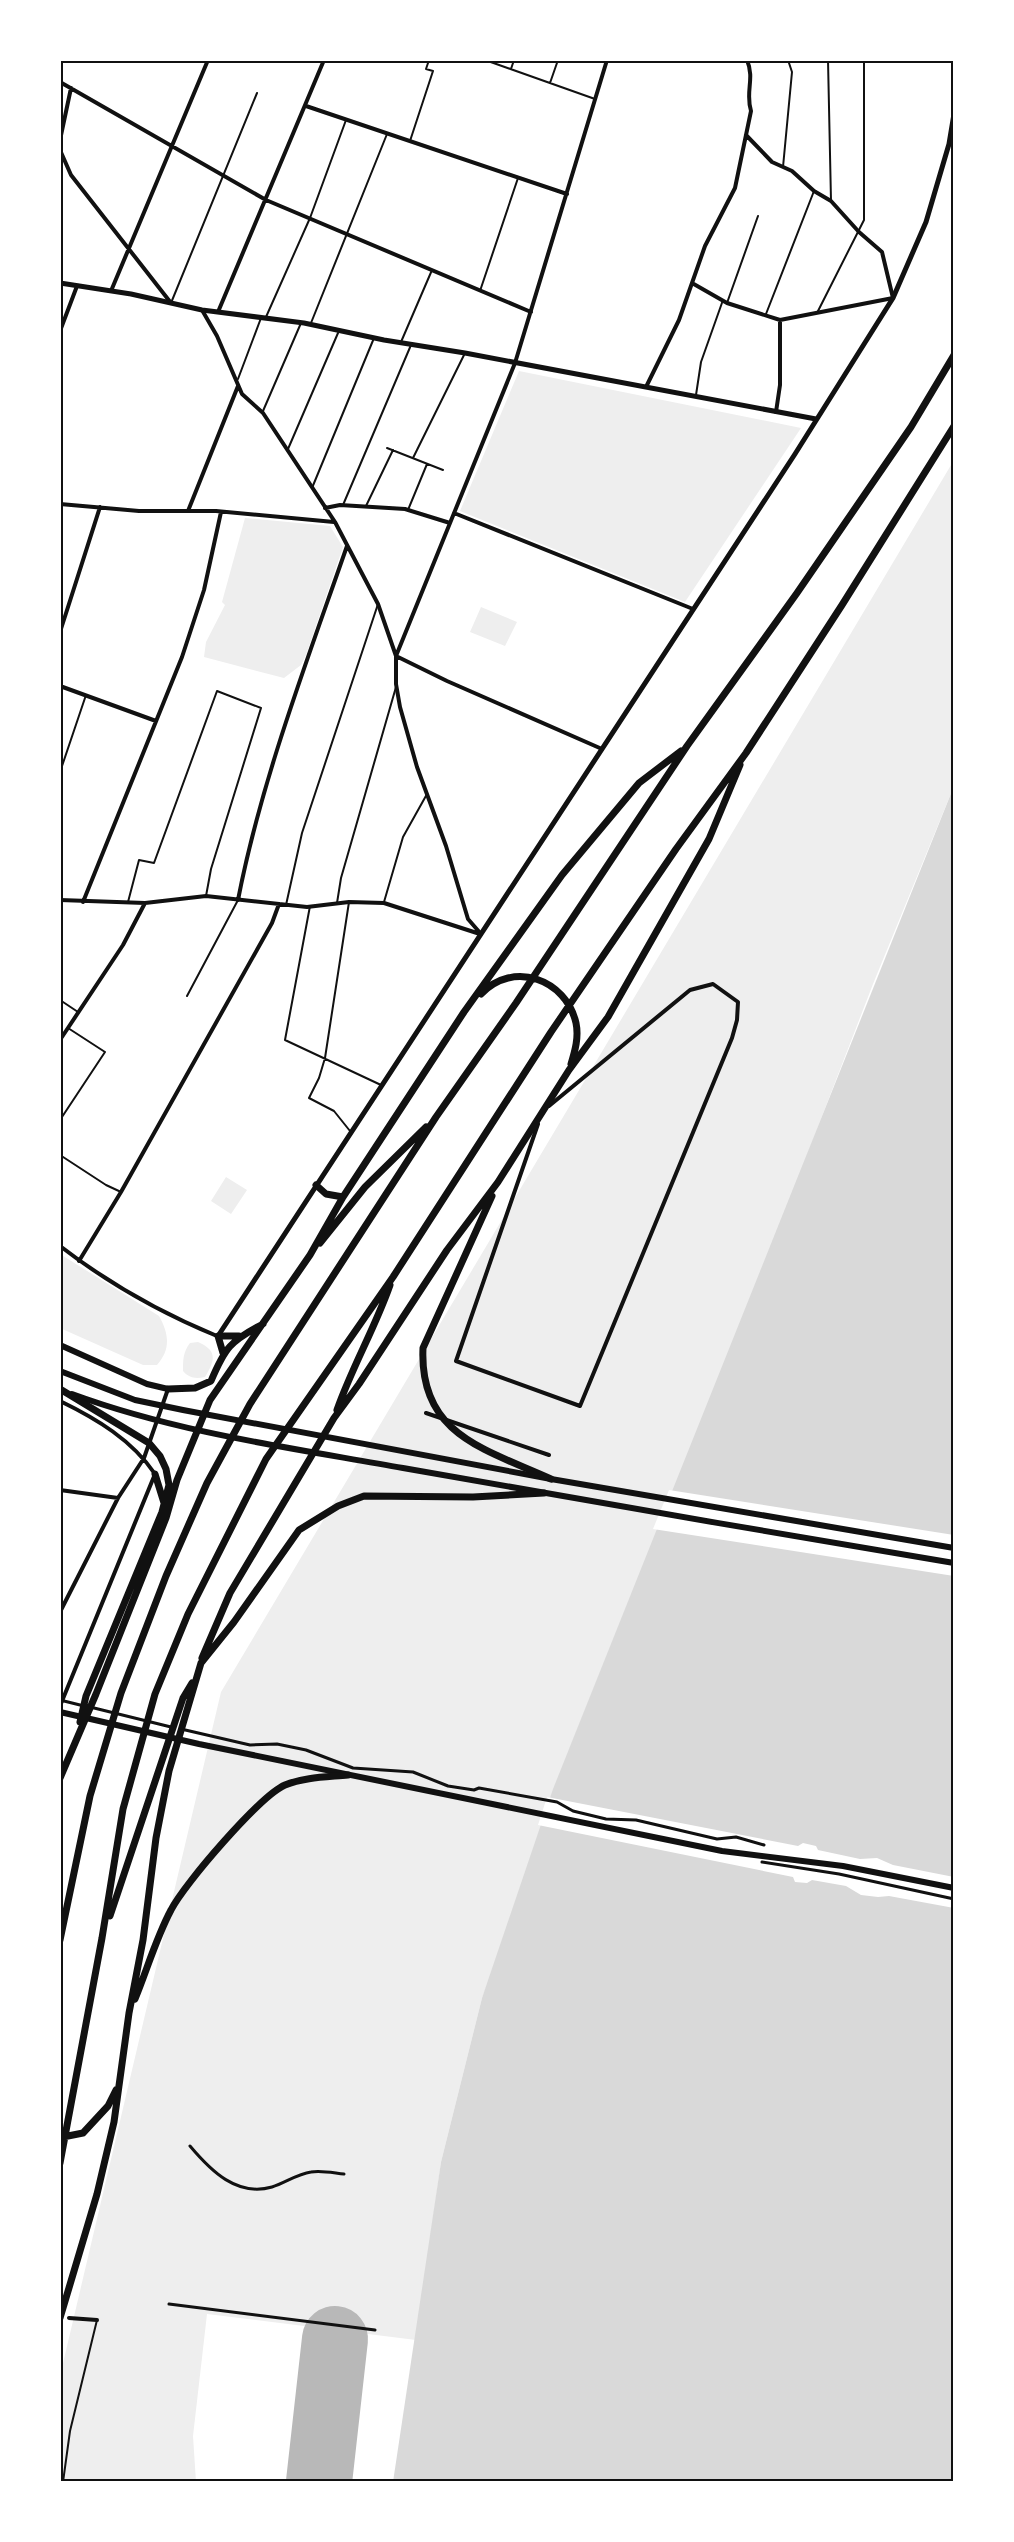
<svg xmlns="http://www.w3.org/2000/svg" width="1014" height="2542" font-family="Cabin,sans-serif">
  <rect width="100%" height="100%" fill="#fff"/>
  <path fill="#eee" d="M 519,371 L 801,428 L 685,602 L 460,511 Z
    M 954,460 L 954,786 L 873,984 L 482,1998 L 441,2162 L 416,2340 L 207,2314 L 193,2436 L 196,2482 L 60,2482 L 60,2376 L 221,1692 Z
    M 245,518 L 330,526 L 343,547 L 306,655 L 301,665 L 284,678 L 204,657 L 206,642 L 225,605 L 222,602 Z
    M 481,607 L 517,622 L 505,646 L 470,632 Z
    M 226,1177 L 247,1190 L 231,1214 L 211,1201 Z
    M 60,1254 L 159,1316 C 169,1334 171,1349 157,1365 L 143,1365 L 60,1328 Z
    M 198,1342 C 218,1351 215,1360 205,1377 C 195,1379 189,1378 183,1371 C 183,1360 183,1352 190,1343 Z"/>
  <path fill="#d9d9d9" d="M 954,786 L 954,2482 L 393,2482 L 441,2162 L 482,1998 L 553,1789 Z"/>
  <path fill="#fff" d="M 669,1490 L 954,1535 L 954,1576 L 653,1529 Z
    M 547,1797 L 798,1846 L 803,1843 L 816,1846 L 818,1850 L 860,1859 L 877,1858 L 893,1865 L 954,1877 L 954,1908 L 889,1896 L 878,1897 L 861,1895 L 846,1886 L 812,1880 L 807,1883 L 795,1882 L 793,1877 L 538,1825 Z"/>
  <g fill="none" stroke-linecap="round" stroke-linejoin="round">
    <path stroke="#b8b8b8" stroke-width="66" d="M 319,2482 L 335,2339"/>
    <path stroke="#111" stroke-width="2" d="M 485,60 L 595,99
      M 828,60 L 831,201
      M 511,69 L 514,60
      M 550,83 L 558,60
      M 410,141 L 433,71 L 426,69 L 429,60
      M 783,167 L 792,72 L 788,60
      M 480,291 L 518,178
      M 171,303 L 257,93
      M 727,303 L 758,216
      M 817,313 L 864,220 L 864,60
      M 766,314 L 814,191
      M 266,317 L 310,218 L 346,120
      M 311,323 L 387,134
      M 401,342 L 432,270
      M 238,379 L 261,318
      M 696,395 L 701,362 L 723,300
      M 263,411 L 301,323
      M 387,448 L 443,470
      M 288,449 L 338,333
      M 413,458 L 465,353
      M 312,488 L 374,338
      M 343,505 L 411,345
      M 366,506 L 393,450
      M 408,510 L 427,464
      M 60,772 L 86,695
      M 128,902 L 139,860 L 154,863 L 217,691 L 261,708 L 211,869 L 206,896
      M 349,902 L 325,1058 L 319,1078 L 309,1098 L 334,1111 L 350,1131
      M 384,902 L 403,837 L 427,794
      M 337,903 L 341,878 L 396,687
      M 286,905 L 302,833 L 378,604
      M 310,906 L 285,1040 L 381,1085
      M 187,996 L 238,900
      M 60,1000 L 78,1012
      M 60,1120 L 105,1052 L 68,1028
      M 60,1155 L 106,1185 L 121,1192
      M 63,2482 L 70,2431 L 97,2320"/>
    <path stroke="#111" stroke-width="3" d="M 60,1700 L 84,1706
      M 90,1707 L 171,1727
      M 181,1729 L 250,1745 L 277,1744 L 306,1750 L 353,1768 L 413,1772 L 448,1786 L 474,1790 L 479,1788 L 557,1802 L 573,1811 L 606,1819 L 636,1820 L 717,1839 L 736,1837 L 764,1845
      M 762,1862 L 839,1874 L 954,1899
      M 190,2146 C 211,2171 237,2197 272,2187 C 285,2183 297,2174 311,2172 C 321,2170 334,2173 344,2174
      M 169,2304 L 375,2330"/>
    <path stroke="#111" stroke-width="4" d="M 60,82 L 266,200 L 531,312
      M 306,106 L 567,194
      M 60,140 L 71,88
      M 60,150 L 71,175 L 171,303
      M 692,283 L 727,303 L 780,320 L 893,298 L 882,252 L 859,232 L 831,201 L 814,191 L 792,171 L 772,162 L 746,135
      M 111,291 L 208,60
      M 202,310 L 217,336 L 242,394 L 263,413 L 335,522 L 378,604 L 396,656 L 396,684 L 400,707 L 417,767 L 446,846 L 468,919 L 481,934
      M 218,312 L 324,60
      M 60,331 L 77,286
      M 646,387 L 679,320 L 705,246 L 735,188 L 751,111 C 745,92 755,79 747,60
      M 776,412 L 780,385 L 780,320
      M 60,504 L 139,511 L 216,511 L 334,522
      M 325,508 L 340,505 L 405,509 L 450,523
      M 188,511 L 238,386
      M 454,513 L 693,609
      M 60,632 L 100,507
      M 60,686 L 156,721
      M 602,749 L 447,681 L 396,656 L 515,363 L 607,60
      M 60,900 L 145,903 L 206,896 L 307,907 L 349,902 L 384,903 L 480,934
      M 238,900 C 261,781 307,661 347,546
      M 83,902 L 182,657 L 204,590 L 221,512
      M 60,1040 L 123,945 L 145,903
      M 538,1124 L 456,1361 L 580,1406 L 732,1038 L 737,1020 L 738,1002 L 713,984 L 690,990 L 549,1106
      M 60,1246 C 108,1283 161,1313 217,1336
      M 79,1261 L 121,1192 L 272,923 L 279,904
      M 60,1401 C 97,1419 132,1440 155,1474 L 60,1706
      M 426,1413 L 549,1455
      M 60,1490 L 118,1498
      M 60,1612 L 118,1498 L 144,1458 L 168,1389
      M 69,2318 L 97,2320"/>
    <path stroke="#111" stroke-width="5" d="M 60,283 L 131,294 L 202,310 L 304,323 L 384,340 L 465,353 L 816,419
      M 218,1336 L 795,454 L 893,298 L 926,222 L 949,144 L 954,114"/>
    <path stroke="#111" stroke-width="6" d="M 60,1712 L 199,1744 L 722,1851 L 843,1866 L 954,1888"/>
    <path stroke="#111" stroke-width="6" d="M 60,1345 L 147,1384 L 168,1389
      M 60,1371 L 135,1400 L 183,1410 L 551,1479 L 954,1548
      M 72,1394 C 178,1433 292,1448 403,1468 C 587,1501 770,1532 954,1563"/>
    <path stroke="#111" stroke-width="7" d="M 481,994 C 513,960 566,979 576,1023 C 579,1037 575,1051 571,1064
      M 316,1185 L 326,1194 L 343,1197
      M 492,1196 L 423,1348 C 419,1435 485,1449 551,1479
      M 320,1243 L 365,1187 L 426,1127
      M 223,1353 L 218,1336 L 239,1336
      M 60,1389 L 149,1443 L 160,1456 L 166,1469 L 169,1485 L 162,1512 L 86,1696 L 80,1722
      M 168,1389 L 195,1388 L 211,1381 C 225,1348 230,1341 263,1324
      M 337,1410 C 352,1367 375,1328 390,1285
      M 155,1474 L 164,1503
      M 202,1658 L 230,1593 L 334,1418 L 359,1384 L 447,1250 L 498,1182 L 569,1070 L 608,1017 L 709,839 L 740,765
      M 60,1778 L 96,1694 L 166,1518 L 177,1480 L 210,1400 L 310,1255 L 343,1197 L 464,1012 L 562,875 L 639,783 L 681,751
      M 110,1916 L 183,1698 L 192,1683
      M 60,1940 L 90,1796 L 121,1693 L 166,1576 L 207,1483 L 250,1404 L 436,1117 L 516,1003 L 687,746 L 797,593 L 911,427 L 954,355
      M 135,1999 C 147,1970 156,1938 171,1910 C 184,1884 260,1796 285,1785 C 304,1777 328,1777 348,1775
      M 63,2137 L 83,2133 L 108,2106 L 116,2090
      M 60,2163 L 102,1938 L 123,1809 L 155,1694 L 188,1614 L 266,1459 L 393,1277 L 551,1032 L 676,849 L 746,753 L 842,605 L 954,426
      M 60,2318 L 97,2194 L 114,2122 L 129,2013 L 143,1940 L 156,1838 L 169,1771 L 201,1663 L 234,1622 L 299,1530 L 338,1506 L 364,1496 L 473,1497 L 544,1493"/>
  </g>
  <rect width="1014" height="2542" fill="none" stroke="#ffffff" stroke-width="123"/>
  <rect x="62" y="62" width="890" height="2418" fill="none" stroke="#111" stroke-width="2"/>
</svg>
